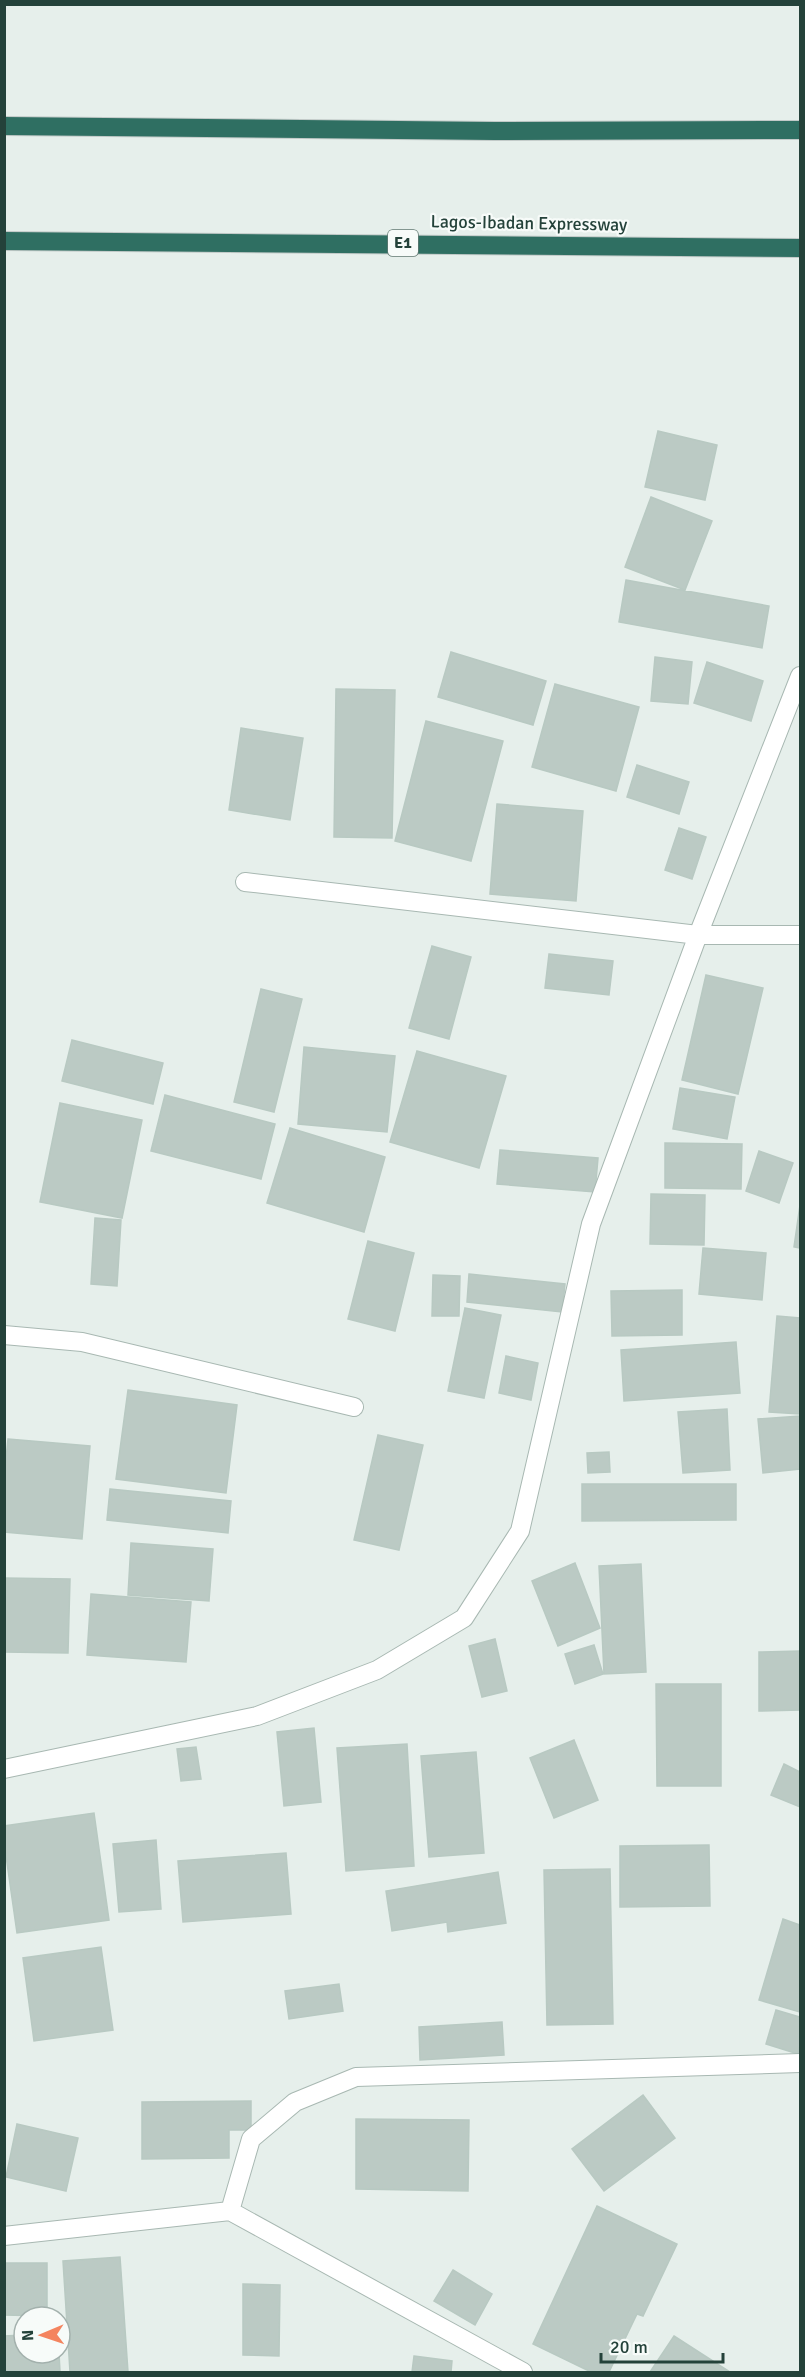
<svg xmlns="http://www.w3.org/2000/svg" width="805" height="2377" font-family="Signika,sans-serif">
  <rect width="100%" height="100%" fill="#e6efeb"/>
  <path fill="#bbcac4" stroke="#b8c9c2" stroke-width="1.5" d="M 658,431 L 717,445 L 705,500 L 645,487 Z
    M 651,497 L 712,521 L 685,590 L 625,567 Z
    M 626,580 L 769,606 L 762,648 L 619,622 Z
    M 451,652 L 546,681 L 533,725 L 438,697 Z
    M 655,657 L 692,662 L 688,704 L 651,701 Z
    M 707,662 L 763,681 L 751,721 L 694,703 Z
    M 555,684 L 639,707 L 616,791 L 532,767 Z
    M 336,689 L 395,690 L 392,838 L 334,837 Z
    M 426,721 L 503,741 L 471,861 L 395,841 Z
    M 241,728 L 303,738 L 290,820 L 229,810 Z
    M 637,765 L 689,782 L 679,814 L 627,797 Z
    M 497,804 L 583,811 L 576,901 L 490,894 Z
    M 679,828 L 706,837 L 692,879 L 665,870 Z
    M 432,946 L 471,957 L 449,1039 L 409,1028 Z
    M 549,954 L 613,961 L 609,995 L 545,988 Z
    M 706,975 L 763,988 L 738,1094 L 682,1080 Z
    M 261,989 L 302,999 L 274,1112 L 234,1102 Z
    M 72,1040 L 163,1063 L 153,1104 L 62,1081 Z
    M 304,1047 L 395,1056 L 387,1132 L 298,1124 Z
    M 417,1051 L 506,1076 L 479,1168 L 390,1142 Z
    M 680,1088 L 735,1097 L 727,1139 L 673,1129 Z
    M 165,1095 L 275,1124 L 261,1179 L 151,1151 Z
    M 60,1103 L 142,1120 L 122,1218 L 40,1202 Z
    M 290,1128 L 385,1157 L 364,1232 L 267,1203 Z
    M 665,1143 L 742,1144 L 741,1189 L 665,1188 Z
    M 500,1150 L 598,1158 L 595,1192 L 497,1184 Z
    M 759,1151 L 793,1163 L 779,1203 L 746,1191 Z
    M 651,1194 L 705,1195 L 704,1245 L 650,1244 Z
    M 800,1205 L 800,1248 L 794,1247 Z
    M 95,1218 L 121,1220 L 117,1286 L 91,1284 Z
    M 368,1241 L 414,1253 L 395,1331 L 348,1319 Z
    M 703,1248 L 766,1253 L 762,1300 L 699,1294 Z
    M 469,1274 L 565,1284 L 562,1312 L 467,1302 Z
    M 433,1275 L 460,1276 L 459,1316 L 432,1316 Z
    M 682,1290 L 682,1335 L 612,1336 L 611,1291 Z
    M 465,1308 L 501,1315 L 484,1398 L 448,1391 Z
    M 777,1316 L 800,1318 L 800,1414 L 769,1412 Z
    M 736,1342 L 740,1393 L 624,1401 L 621,1350 Z
    M 506,1356 L 538,1363 L 531,1400 L 499,1393 Z
    M 128,1390 L 237,1405 L 226,1493 L 116,1479 Z
    M 727,1409 L 730,1470 L 683,1473 L 678,1412 Z
    M 800,1416 L 800,1469 L 763,1473 L 758,1419 Z
    M 378,1435 L 423,1445 L 399,1550 L 354,1540 Z
    M 8,1439 L 90,1446 L 82,1539 L 4,1532 L 4,1478 Z
    M 609,1452 L 610,1472 L 588,1473 L 587,1453 Z
    M 582,1484 L 736,1484 L 736,1520 L 582,1521 Z
    M 110,1489 L 231,1501 L 228,1533 L 107,1520 Z
    M 131,1543 L 213,1549 L 209,1601 L 128,1595 Z
    M 575,1563 L 600,1628 L 558,1646 L 532,1581 Z
    M 641,1564 L 646,1672 L 604,1674 L 599,1566 Z
    M 4,1578 L 70,1579 L 68,1653 L 4,1652 Z
    M 91,1594 L 191,1602 L 186,1662 L 87,1655 Z
    M 495,1639 L 507,1691 L 482,1697 L 469,1646 Z
    M 594,1645 L 603,1674 L 575,1684 L 565,1654 Z
    M 800,1651 L 800,1710 L 759,1711 L 759,1652 Z
    M 656,1684 L 721,1684 L 721,1786 L 657,1786 Z
    M 314,1728 L 321,1802 L 284,1806 L 277,1732 Z
    M 574,1740 L 598,1800 L 554,1818 L 530,1758 Z
    M 407,1744 L 414,1866 L 346,1871 L 337,1748 Z
    M 196,1747 L 201,1779 L 181,1781 L 177,1749 Z
    M 476,1752 L 484,1853 L 429,1857 L 421,1756 Z
    M 784,1764 L 800,1772 L 800,1807 L 771,1795 Z
    M 94,1813 L 109,1920 L 17,1933 L 4,1842 L 4,1826 Z
    M 156,1840 L 161,1909 L 119,1912 L 113,1844 Z
    M 709,1845 L 710,1906 L 620,1907 L 620,1846 Z
    M 286,1853 L 291,1914 L 183,1922 L 178,1861 Z
    M 610,1869 L 613,2024 L 547,2025 L 544,1870 Z
    M 498,1872 L 506,1923 L 448,1932 L 447,1922 L 392,1931 L 386,1891 Z
    M 783,1919 L 800,1925 L 800,2012 L 759,2000 Z
    M 101,1947 L 113,2030 L 34,2041 L 23,1958 Z
    M 339,1984 L 343,2011 L 289,2019 L 285,1991 Z
    M 776,2010 L 800,2017 L 800,2045 L 798,2054 L 766,2044 Z
    M 502,2022 L 504,2055 L 420,2060 L 419,2027 Z
    M 643,2095 L 675,2138 L 604,2191 L 572,2149 Z
    M 251,2101 L 251,2130 L 229,2130 L 229,2158 L 142,2159 L 142,2102 Z
    M 356,2119 L 469,2120 L 468,2191 L 356,2189 Z
    M 17,2124 L 78,2138 L 66,2191 L 6,2177 Z
    M 597,2206 L 677,2244 L 643,2316 L 637,2314 L 609,2372 L 591,2372 L 533,2344 Z
    M 120,2257 L 128,2372 L 70,2372 L 63,2261 Z
    M 4,2263 L 47,2263 L 47,2316 L 4,2315 Z
    M 453,2270 L 492,2294 L 475,2325 L 434,2301 Z
    M 243,2284 L 280,2285 L 279,2356 L 243,2355 Z
    M 24,2335 L 24,2353 L 59,2353 L 60,2372 L 4,2372 L 4,2336 Z
    M 674,2336 L 730,2372 L 650,2372 Z
    M 414,2356 L 452,2361 L 451,2372 L 412,2372 Z"/>
  <g fill="none" stroke-linecap="round" stroke-linejoin="round">
    <g stroke="#a8b8b2" stroke-width="20">
      <path id="minor" d="M 245,882 L 698,935 L 800,935
        M 4,1335 L 82,1342 L 354,1407
        M 4,1769 L 257,1716 L 377,1670 L 464,1618 L 520,1531 L 591,1224 L 698,935 L 800,676
        M 230,2211 L 251,2139 L 295,2102 L 356,2077 L 800,2063
        M 4,2236 L 230,2211 L 523,2372"/>
    </g>
    <g stroke="#c2cac8" stroke-width="20">
      <path id="motorway" d="M 4,126 L 494,131 L 800,130
        M 4,241 L 800,248"/>
    </g>
    <use href="#minor" stroke="#fff" stroke-width="18"/>
    <use href="#motorway" stroke="#2f6f62" stroke-width="18"/>
  </g>
  <g text-anchor="middle" dominant-baseline="central" stroke-width="4.5" stroke-linejoin="round" paint-order="stroke">
    <rect fill="#f7fbf9" stroke="#637a73" stroke-width="1.5" x="388" y="230" width="30" height="26" rx="4.5"/>
    <g font-size="16" font-weight="bold" fill="#24423a">
      <text x="403" y="243">E1</text>
    </g>
    <g font-size="18" fill="#24423a" stroke="#f7fbf9">
      <text transform="translate(529 223) rotate(1)">Lagos-Ibadan Expressway</text>
    </g>
  </g>
  <rect width="805" height="2377" fill="none" stroke="#24423a" stroke-width="12"/>
  <g transform="translate(42 2335) rotate(268)"><circle r="28" fill="#f7fbf9" stroke="#a3b1ad" stroke-width="1.5"/>
  <path d="M0-4.5L10 22L0 15L-10 22Z" fill="#f4845f"/>
  <text y="-9" font-size="16" font-weight="bold" text-anchor="middle" fill="#24423a">N</text>
  </g>
  <path d="M601 2353v9h122v-9" fill="none" stroke="#24423a" stroke-width="3"/>
  <text x="610" y="2353" font-size="18" fill="#24423a" stroke="#f7fbf9" stroke-width="4.5" paint-order="stroke">20 m</text>
</svg>
